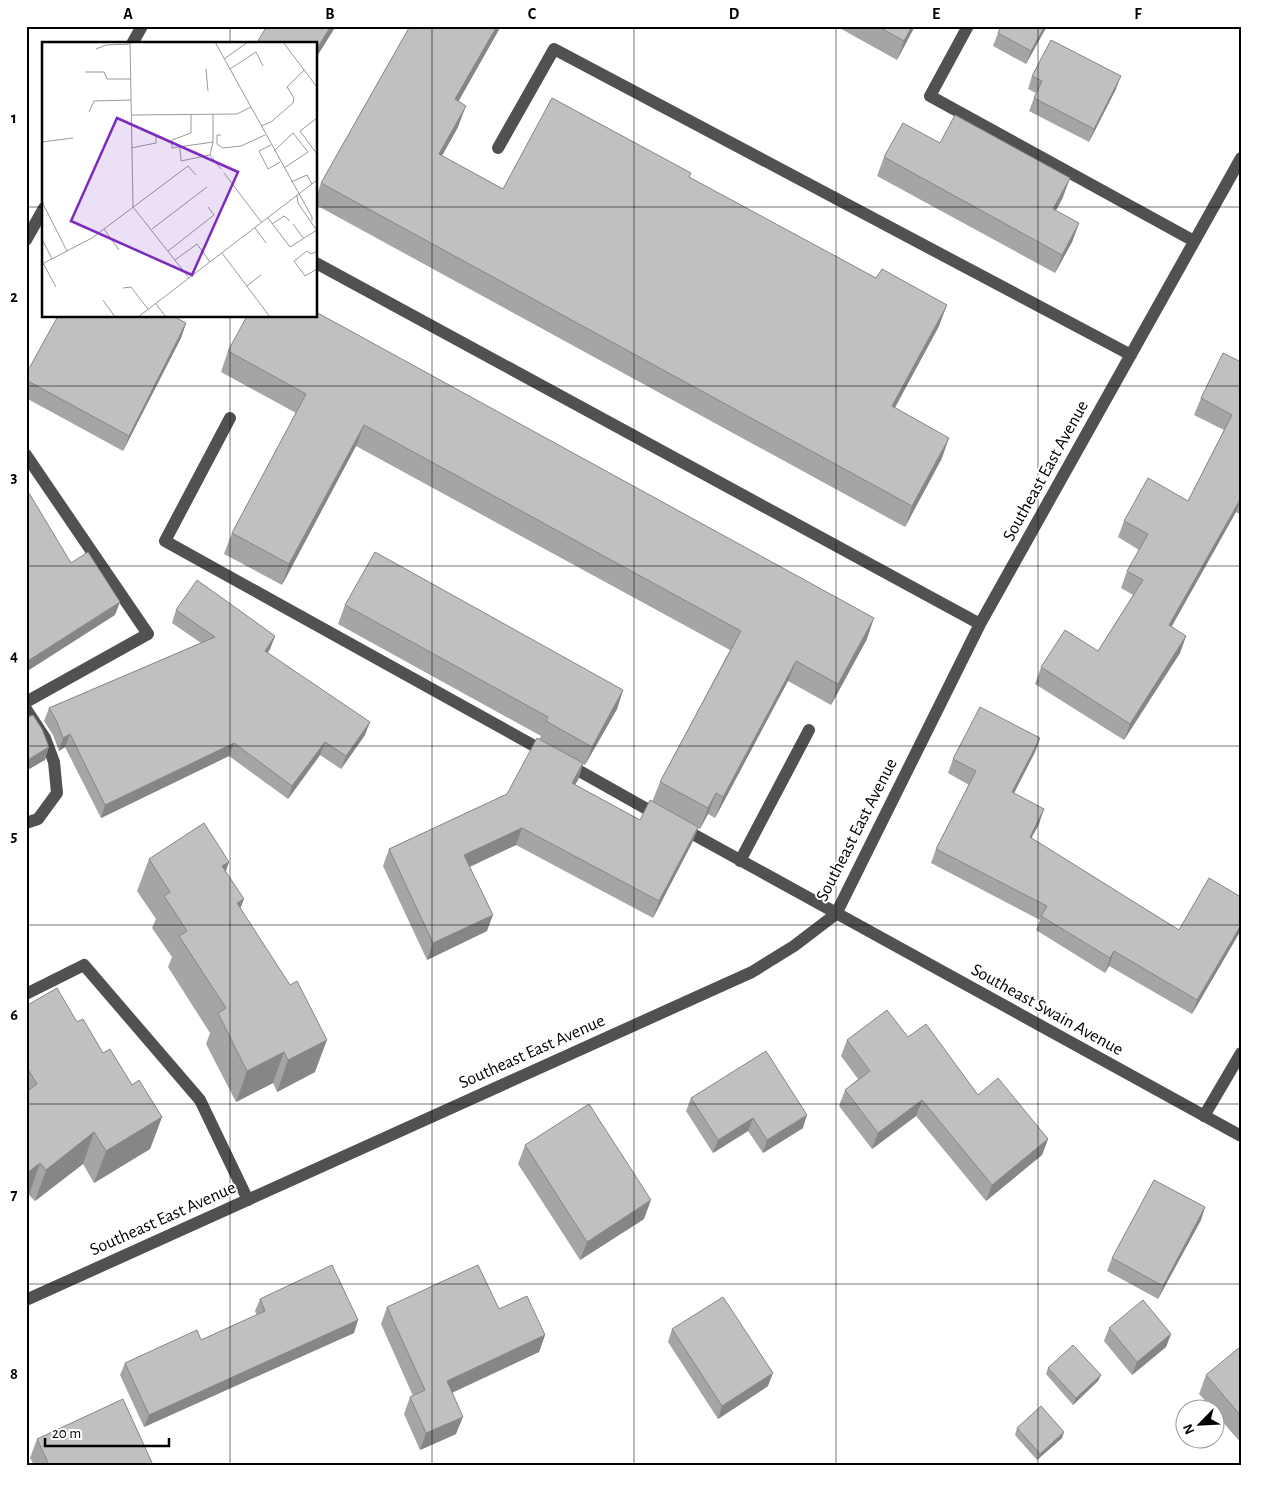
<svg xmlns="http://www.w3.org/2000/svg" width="1267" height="1491" font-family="'Alegreya Sans',sans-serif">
  <rect width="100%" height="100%" fill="#fff"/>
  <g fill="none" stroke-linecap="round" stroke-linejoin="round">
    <path stroke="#515151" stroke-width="12" d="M 968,26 L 930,96 L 1194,241
      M 132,44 L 142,26
      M 498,148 L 554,49 L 1131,355
      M 26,240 L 44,208
      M 316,263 L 980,624
      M 230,418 L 165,541 L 547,753
      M 26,455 L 148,634 L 26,702
      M 26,709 L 45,738 L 54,762 L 57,793 L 38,819 L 26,823
      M 567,764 L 661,817
      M 680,827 L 1241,1136
      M 740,861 L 809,730
      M 26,994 L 84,965 L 200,1100 L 248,1200
      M 1204,1116 L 1241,1053
      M 26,1300 L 752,972 L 794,946 L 836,914 L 980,624 L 1241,158"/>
  </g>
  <path fill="#a5a5a5" d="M 410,26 L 501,26 L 458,101 L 458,127 L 442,156 L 503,189 L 689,177 L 939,326 L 895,408 L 942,458 L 905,527 L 316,205 L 316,197 L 321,183 Z
    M 836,26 L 915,26 L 897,60 Z
    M 1001,26 L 1047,26 L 1026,64 L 993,46 L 998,33 Z
    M 1032,76 L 1116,89 L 1089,142 L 1029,111 L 1036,93 L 1028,89 Z
    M 940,143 L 1063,197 L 1056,211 L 1079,223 L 1072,242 L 1055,273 L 877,176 L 884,157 Z
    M 62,317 L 186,323 L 181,338 L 123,451 L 26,398 L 26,374 Z
    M 228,351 L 867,639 L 831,705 L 788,681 L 715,818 L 708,814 L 700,829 L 698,828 L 692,843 L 653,918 L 516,845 L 470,867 L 487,931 L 427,960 L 383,866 L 389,849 L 507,794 L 541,736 L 338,624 L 345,605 L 623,690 L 617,709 L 585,765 L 583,764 L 578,780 L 575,785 L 640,820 L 652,802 L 660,782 L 730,650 L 356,446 L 282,585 L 224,554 L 232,533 L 296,413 L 221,372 Z
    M 1241,362 L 1241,515 L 1236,512 L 1171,627 L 1186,636 L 1180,653 L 1124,740 L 1035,684 L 1041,667 L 1098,651 L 1133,595 L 1121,588 L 1127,571 L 1139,550 L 1118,537 L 1124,521 L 1188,501 L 1224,430 L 1194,415 L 1201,398 Z
    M 176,610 L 275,636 L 270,649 L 268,653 L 365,735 L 341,769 L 320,755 L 288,799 L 229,756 L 101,818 L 65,747 L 59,751 L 53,735 L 44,721 L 49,708 L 201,643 L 172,623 Z
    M 1040,738 L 1035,752 L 1014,793 L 1039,824 L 1031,838 L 1179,930 L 1241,897 L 1241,930 L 1192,1014 L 1109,966 L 1105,973 L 1036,930 L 1040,920 L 931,863 L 936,849 L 969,785 L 948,773 L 953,759 Z
    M 149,859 L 229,862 L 226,871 L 240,909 L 315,1072 L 277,1092 L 273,1083 L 236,1102 L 206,1044 L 210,1033 L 168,967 L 172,957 L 152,928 L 156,919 L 137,891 Z
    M 26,1006 L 77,1022 L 103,1053 L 162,1117 L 150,1149 L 94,1183 L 83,1164 L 35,1201 L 29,1195 L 26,1197 Z
    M 908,1037 L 978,1095 L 1048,1139 L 1042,1155 L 986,1201 L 916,1116 L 872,1149 L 839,1106 L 845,1090 L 858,1079 L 841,1056 L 847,1040 Z
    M 691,1098 L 803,1128 L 763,1153 L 748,1131 L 713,1153 L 686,1111 Z
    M 525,1145 L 644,1219 L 580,1260 L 518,1164 Z
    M 1205,1207 L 1201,1220 L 1158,1299 L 1107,1271 L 1112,1258 Z
    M 260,1299 L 354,1333 L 144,1427 L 120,1375 L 125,1363 L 201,1340 L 257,1315 L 255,1311 Z
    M 387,1307 L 499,1309 L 545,1335 L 539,1352 L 452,1393 L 456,1434 L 420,1450 L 404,1414 L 410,1397 L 413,1396 L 381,1324 Z
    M 1109,1328 L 1171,1334 L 1166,1347 L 1132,1375 L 1104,1341 Z
    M 672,1329 L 768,1386 L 718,1419 L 668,1342 Z
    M 1241,1348 L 1241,1443 L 1214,1412 L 1214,1408 L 1212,1408 L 1199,1394 L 1206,1375 Z
    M 1048,1368 L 1101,1375 L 1098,1381 L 1073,1405 L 1046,1374 Z
    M 1017,1428 L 1062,1438 L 1037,1460 L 1015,1435 Z
    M 37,1439 L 153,1465 L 34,1465 L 30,1458 Z"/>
  <path fill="#868686" d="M 331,26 L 336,26 L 316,58 L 316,50 Z
    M 497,26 L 501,26 L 448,120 L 455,99 Z
    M 912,26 L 915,26 L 897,60 L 904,41 Z
    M 1045,26 L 1047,26 L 1026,64 L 1031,51 Z
    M 1121,76 L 1116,89 L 1089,142 L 1094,129 Z
    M 466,106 L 458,127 L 431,175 L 439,154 Z
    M 1070,178 L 1063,197 L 1046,228 L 1053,209 Z
    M 1079,223 L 1072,242 L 1055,273 L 1062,255 Z
    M 947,305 L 939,326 L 884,427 L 892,406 Z
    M 186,323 L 181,338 L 123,451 L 129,436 Z
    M 364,425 L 356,446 L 282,585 L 289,564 Z
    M 949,438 L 942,458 L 905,527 L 912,506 Z
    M 1241,498 L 1236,512 L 1163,642 L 1169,625 Z
    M 120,602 L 115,615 L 26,672 L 26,662 Z
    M 874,618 L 867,639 L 831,705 L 838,684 Z
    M 275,636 L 270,649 L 260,664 L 265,651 Z
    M 1186,636 L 1180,653 L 1124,740 L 1130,724 Z
    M 796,661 L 788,681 L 715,818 L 723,797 Z
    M 623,690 L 617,709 L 585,765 L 592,747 Z
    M 370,722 L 365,735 L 341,769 L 346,756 Z
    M 70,734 L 65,747 L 59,751 L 63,738 Z
    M 1040,738 L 1035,752 L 1007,807 L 1012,792 Z
    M 325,742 L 320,755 L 288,799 L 292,786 Z
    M 234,743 L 229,756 L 101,818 L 105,805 Z
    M 49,747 L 45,760 L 26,771 L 26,761 Z
    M 583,763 L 578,780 L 566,800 L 572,783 Z
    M 716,793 L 708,814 L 700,829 L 708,808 Z
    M 1044,809 L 1039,824 L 1024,852 L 1030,837 Z
    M 698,827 L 692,843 L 653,918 L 659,901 Z
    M 522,828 L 516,845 L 458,872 L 464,855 Z
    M 229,862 L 217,894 L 222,866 Z
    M 244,899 L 232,930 L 237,903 Z
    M 493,915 L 487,931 L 427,960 L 433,943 Z
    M 1241,925 L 1241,930 L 1192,1014 L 1197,1000 Z
    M 1114,951 L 1109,966 L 1105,973 L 1110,958 Z
    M 327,1040 L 315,1072 L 277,1092 L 288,1060 Z
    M 284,1052 L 273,1083 L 236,1102 L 247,1071 Z
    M 922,1100 L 916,1116 L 872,1149 L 878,1133 Z
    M 807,1115 L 803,1128 L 763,1153 L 767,1140 Z
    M 162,1117 L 150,1149 L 94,1183 L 106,1151 Z
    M 753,1118 L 748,1131 L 713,1153 L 718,1140 Z
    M 94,1132 L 83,1164 L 35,1201 L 46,1170 Z
    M 1048,1139 L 1042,1155 L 986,1201 L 992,1185 Z
    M 40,1163 L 29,1195 L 26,1197 L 26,1174 Z
    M 651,1200 L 644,1219 L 580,1260 L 587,1242 Z
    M 1205,1207 L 1201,1220 L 1158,1299 L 1163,1286 Z
    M 358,1320 L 354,1333 L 144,1427 L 149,1415 Z
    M 1171,1334 L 1166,1347 L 1132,1375 L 1137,1362 Z
    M 545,1335 L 539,1352 L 440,1398 L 447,1381 Z
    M 773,1373 L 768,1386 L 718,1419 L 722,1406 Z
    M 1101,1375 L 1098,1381 L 1073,1405 L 1076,1398 Z
    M 463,1417 L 456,1434 L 420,1450 L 426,1433 Z
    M 1064,1432 L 1062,1438 L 1037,1460 L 1040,1454 Z"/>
  <path fill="#c0c0c0" stroke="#868686" d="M 267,26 L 331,26 L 316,50 L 316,44 L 256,44 Z
    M 410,26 L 497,26 L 455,99 L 466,106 L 439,154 L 503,189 L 552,98 L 691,173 L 689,177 L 876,278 L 882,269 L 947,305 L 892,406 L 949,438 L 912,506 L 321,183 Z
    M 877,26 L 912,26 L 904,41 Z
    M 1001,26 L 1045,26 L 1031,51 L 998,33 Z
    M 1051,40 L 1121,76 L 1094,129 L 1034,98 L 1042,81 L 1032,76 Z
    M 955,115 L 1070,178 L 1053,209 L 1079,223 L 1062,255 L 884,157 L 903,123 L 940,143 Z
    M 316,312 L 874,618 L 838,684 L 796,661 L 723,797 L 716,793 L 708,808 L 660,782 L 741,631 L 364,425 L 289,564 L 232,533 L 306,394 L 228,351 L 247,316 L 316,316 Z
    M 58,316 L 62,317 L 63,316 L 173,316 L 186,323 L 129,436 L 26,380 L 26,374 Z
    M 1223,353 L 1241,362 L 1241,498 L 1169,625 L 1186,636 L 1130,724 L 1041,667 L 1065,630 L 1098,651 L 1143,580 L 1127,571 L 1148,534 L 1124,521 L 1148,478 L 1188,501 L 1232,415 L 1201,398 Z
    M 26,488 L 71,563 L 88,552 L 120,602 L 26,662 Z
    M 375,552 L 623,690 L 592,747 L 546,721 L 548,717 L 345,605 Z
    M 197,580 L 275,636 L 265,651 L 370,722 L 346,756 L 325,742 L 292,786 L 234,743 L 105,805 L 70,734 L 63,738 L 57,722 L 49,708 L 215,637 L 176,610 Z
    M 980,707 L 1040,738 L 1012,792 L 1044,809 L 1030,837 L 1179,930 L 1209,878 L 1241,897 L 1241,925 L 1197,1000 L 1114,951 L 1110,958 L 1041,916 L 1047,906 L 936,849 L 976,771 L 953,759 Z
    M 33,715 L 42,729 L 49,747 L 26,761 L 26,718 Z
    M 537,738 L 583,763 L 572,783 L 640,820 L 650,800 L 698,827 L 659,901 L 522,828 L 464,855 L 493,915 L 433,943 L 389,849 L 507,794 Z
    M 204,823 L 229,862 L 222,866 L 244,899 L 237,903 L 290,985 L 297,981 L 327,1040 L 288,1060 L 284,1052 L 247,1071 L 218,1013 L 226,1008 L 179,936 L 187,931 L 164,896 L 170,892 L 149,859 Z
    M 57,988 L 77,1022 L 83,1019 L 103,1053 L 110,1049 L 132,1085 L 139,1080 L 162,1117 L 106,1151 L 94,1132 L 46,1170 L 40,1163 L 26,1174 L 26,1092 L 37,1084 L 26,1066 L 26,1006 Z
    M 887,1010 L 908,1037 L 926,1024 L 978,1095 L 998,1078 L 1048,1139 L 992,1185 L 922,1100 L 878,1133 L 845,1090 L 870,1071 L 847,1040 Z
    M 766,1051 L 807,1115 L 767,1140 L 753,1118 L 718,1140 L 691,1098 Z
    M 589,1104 L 651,1200 L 587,1242 L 525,1145 Z
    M 1154,1180 L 1205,1207 L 1163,1286 L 1112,1258 Z
    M 332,1265 L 358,1320 L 149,1415 L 125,1363 L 197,1330 L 201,1340 L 265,1311 L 260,1299 Z
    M 478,1265 L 499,1309 L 527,1296 L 545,1335 L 447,1381 L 463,1417 L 426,1433 L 410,1397 L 425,1390 L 387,1307 Z
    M 723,1297 L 773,1373 L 722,1406 L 672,1329 Z
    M 1143,1300 L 1171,1334 L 1137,1362 L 1109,1328 Z
    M 1073,1345 L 1101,1375 L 1076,1398 L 1048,1368 Z
    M 1240,1347 L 1241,1348 L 1241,1416 L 1206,1375 Z
    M 123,1399 L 153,1465 L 49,1465 L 37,1439 Z
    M 1041,1406 L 1064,1432 L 1040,1454 L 1017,1428 Z"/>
  <path fill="none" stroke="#000" stroke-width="1" stroke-opacity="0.55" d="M 230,26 L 230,44M 432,26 L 432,1465M 634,26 L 634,1465M 836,26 L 836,1465M 1038,26 L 1038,1465M 26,207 L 44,207M 316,207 L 1241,207M 230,316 L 230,1465M 26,386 L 1241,386M 26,566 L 1241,566M 26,746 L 1241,746M 26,925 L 1241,925M 26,1104 L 1241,1104M 26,1284 L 1241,1284"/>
  <g text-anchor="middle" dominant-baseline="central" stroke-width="4" stroke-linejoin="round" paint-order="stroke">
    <g font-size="18" fill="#000" stroke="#fff">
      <text transform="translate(1046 471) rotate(-61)">Southeast East Avenue</text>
      <text transform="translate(857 830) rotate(-63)">Southeast East Avenue</text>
      <text transform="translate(1047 1010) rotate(29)">Southeast Swain Avenue</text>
      <text transform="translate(532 1052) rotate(-24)">Southeast East Avenue</text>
      <text transform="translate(163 1219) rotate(-24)">Southeast East Avenue</text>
    </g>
  </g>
  <g transform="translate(42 42)">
    <rect width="275" height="275" fill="#fff"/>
    <path fill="none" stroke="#999" stroke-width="1" d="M 88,0 L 91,165 L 147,236M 173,0 L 270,175 L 270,179M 241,0 L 275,45M 54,7 L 64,3 L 88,2M 182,17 L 206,0M 164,27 L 166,49M 188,27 L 214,10 L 221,24M 43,30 L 62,30 L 65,37 L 89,37M 47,70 L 52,59 L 89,58M 89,73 L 195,72 L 209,65M 149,73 L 149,91 L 130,98 L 130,106 L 171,100 L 171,72M 275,76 L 258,89 L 275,112M 219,84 L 229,80 L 251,61 L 252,56 L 245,45 L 262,28M 179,93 L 175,93 L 175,102 L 181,106 L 199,104 L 223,93M 0,100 L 31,96M 229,103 L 217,109 L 226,127 L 238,120M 89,106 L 114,101 L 114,92M 138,106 L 139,119 L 168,113 L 171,100M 232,109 L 251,91 L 266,110 L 242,126M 168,113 L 179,127M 182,131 L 220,181M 249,140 L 265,133 L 270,142M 255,153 L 256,161 L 275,189M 0,160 L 25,209M 226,176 L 248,205 L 275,188M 230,182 L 242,174 L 248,179M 251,182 L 262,197M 213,186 L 224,201M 62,187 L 77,208M 110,187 L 165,145M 0,197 L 10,217M 126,209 L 172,173 L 166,165M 275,209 L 269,212 L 265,209 L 252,219 L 263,234 L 275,227M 180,211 L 228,275M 133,218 L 155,202 L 168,220M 1,221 L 14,245M 0,222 L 50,196 L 146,124 L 154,133M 205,244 L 219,233M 81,246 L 89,245 L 106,267M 61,258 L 73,275M 114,262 L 124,275M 96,275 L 275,138"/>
    <path fill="#7b2cbf" fill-opacity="0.15" stroke="#7b2cbf" stroke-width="2.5" d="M 75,76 L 196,130 L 150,233 L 29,179 Z"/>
    <rect width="275" height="275" fill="none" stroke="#000" stroke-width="2.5"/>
  </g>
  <rect width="1267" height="1491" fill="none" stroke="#ffffff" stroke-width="55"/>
  <g transform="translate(1200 1424) rotate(246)"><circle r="24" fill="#ffffff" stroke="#999999"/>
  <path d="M0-4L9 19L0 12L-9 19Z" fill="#000000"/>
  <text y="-8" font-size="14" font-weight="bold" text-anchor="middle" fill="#000000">N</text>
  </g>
  <path d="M45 1438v8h124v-8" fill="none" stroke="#000000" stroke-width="2.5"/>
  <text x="52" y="1438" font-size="15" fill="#000000" stroke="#ffffff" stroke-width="4" paint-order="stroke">20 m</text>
  <rect x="28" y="28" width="1212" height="1436" fill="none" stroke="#000" stroke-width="2"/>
  <g font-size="16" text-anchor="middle" font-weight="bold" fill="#000">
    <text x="128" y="19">A</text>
    <text x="330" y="19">B</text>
    <text x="532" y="19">C</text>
    <text x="734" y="19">D</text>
    <text x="936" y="19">E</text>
    <text x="1138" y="19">F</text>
    <text x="14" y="123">1</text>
    <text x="14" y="302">2</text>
    <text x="14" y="482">3</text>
    <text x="14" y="661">4</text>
    <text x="14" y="841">5</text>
    <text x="14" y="1020">6</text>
    <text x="14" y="1200">7</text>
    <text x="14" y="1379">8</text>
  </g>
</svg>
